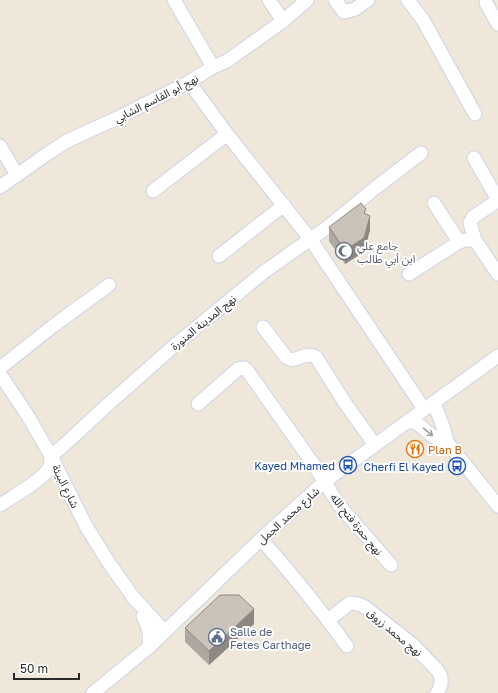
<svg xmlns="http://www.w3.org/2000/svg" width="498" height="693" font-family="'Golos Text','Noto Sans Arabic',sans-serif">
  <rect width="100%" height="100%" fill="#eee7da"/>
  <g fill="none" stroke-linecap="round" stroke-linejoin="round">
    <g stroke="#cfd2e4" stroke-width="15">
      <path id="minor" d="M 174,0 L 213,67
        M 269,0 L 283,21
        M 335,0 L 344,12 L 355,9 L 368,0
        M 408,0 L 423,20 L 475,114
        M 486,3 L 498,24
        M 189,82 L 227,134 L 311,240 L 424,409
        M 0,146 L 17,175
        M 474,158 L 497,198 L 497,201 L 473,217 L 470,223 L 475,240
        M 0,187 L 47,154 L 67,141 L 113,120 L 189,82 L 213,67 L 227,61 L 283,21 L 307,0
        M 153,191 L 227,134
        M 434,203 L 459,242
        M 219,256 L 284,205
        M 409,274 L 459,242 L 466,240 L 475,240 L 498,274
        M 263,327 L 286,357 C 297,365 303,350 316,357 L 345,403 L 375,445
        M 0,368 L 53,326 L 109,285
        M 0,374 L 28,416 L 51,456 L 86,526 L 109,563 L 133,597 L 165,632
        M 434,402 C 438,416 445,428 447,442
        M 198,404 L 238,369 L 244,368 L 247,370 L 314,465 L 339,505 L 391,565
        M 409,420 L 418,424 L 431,435 L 438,439 L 447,442 L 498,506
        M 0,505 C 12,497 43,480 49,468 C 51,465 51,460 51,456 L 63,446 L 104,408 L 175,345 L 264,272 L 329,226 L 374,189 L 421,153
        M 261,539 C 291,573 320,609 347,646
        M 143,616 C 149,629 150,632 149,647
        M 328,620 L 350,603 L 358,604 L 365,607 L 412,644 L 438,671 L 441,677 L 441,685 L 438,692 L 437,693
        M 93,693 L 149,647 L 261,539 L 324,482 L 498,356"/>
    </g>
    <use href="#minor" stroke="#fff" stroke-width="13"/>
  </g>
  <path fill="#ada8a0" d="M 366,214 L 370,230 L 364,252 L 345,264 L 329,241 L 329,227 Z
    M 254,624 L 209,665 L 185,642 L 185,628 Z"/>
  <path fill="#8d8882" d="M 370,216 L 370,230 L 364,252 L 345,264 L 345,250 Z
    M 254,609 L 254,624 L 209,665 L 209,651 Z"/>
  <path fill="#c9c3ba" stroke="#8d8882" d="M 361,203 L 366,209 L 364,213 L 370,216 L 364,238 L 345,250 L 329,227 Z
    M 220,595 L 239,595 L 254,609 L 209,651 L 185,628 Z"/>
  <defs><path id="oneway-shaft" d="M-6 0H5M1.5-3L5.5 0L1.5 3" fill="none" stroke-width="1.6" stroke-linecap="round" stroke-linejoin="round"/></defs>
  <use stroke="#9f9f9f" href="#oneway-shaft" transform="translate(428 432) rotate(39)"/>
  <defs>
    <g id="mosque-ring" transform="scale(0.9)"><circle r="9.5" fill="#fff" stroke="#6b7280" stroke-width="1.5"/><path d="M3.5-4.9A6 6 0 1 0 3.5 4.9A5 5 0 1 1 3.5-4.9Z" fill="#6b7280"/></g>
    <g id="restaurant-ring" transform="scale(0.9)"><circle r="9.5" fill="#fff" stroke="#e8710a" stroke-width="1.5"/><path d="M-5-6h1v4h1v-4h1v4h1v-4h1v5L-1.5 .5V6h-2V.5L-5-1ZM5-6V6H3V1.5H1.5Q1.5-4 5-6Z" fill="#e8710a"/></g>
    <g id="bus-ring" transform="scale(0.9)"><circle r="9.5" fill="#fff" stroke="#1a4fb4" stroke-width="1.5"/><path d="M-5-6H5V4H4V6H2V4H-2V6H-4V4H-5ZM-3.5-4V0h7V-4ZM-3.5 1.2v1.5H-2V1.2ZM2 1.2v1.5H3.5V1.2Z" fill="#1a4fb4"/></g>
    <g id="civic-ring" transform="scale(0.9)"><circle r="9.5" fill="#fff" stroke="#5c6f8a" stroke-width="1.5"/><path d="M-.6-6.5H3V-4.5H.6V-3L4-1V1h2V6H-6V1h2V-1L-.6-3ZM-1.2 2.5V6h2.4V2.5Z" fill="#5c6f8a"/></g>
  </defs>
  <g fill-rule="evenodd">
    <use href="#mosque-ring" x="344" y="251"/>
    <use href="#restaurant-ring" x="415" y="449"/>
    <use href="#bus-ring" x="348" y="465"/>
    <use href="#bus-ring" x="457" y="466"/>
    <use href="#civic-ring" x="217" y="637"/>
  </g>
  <g text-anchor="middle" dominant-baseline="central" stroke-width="4" stroke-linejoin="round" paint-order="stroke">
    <g font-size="11" fill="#2a2a2a" stroke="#fff">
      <text transform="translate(156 98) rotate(-27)">نهج أبو القاسم الشابي</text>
      <text transform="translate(203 322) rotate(-39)">نهج المدينة المنورة</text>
      <text transform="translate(66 486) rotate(64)">شارع البيئة</text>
      <text transform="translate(288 515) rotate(-42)">شارع محمد الجمل</text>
      <text transform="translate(357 524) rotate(51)">نهج حمزة فتح الله</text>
      <text transform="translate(395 632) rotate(40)">نهج محمد زروق</text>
    </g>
    <g font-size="11" fill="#5b616d" stroke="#fff" text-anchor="start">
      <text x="357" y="245">جامع علي<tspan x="357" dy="13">ابن أبي طالب</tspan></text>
    </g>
    <g font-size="11" fill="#c56008" stroke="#fff" text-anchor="start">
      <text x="428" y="449">Plan B</text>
    </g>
    <g font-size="11" fill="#164399" stroke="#fff" text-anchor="end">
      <text x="335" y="465">Kayed Mhamed</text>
      <text x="444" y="466">Cherfi El Kayed</text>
    </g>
    <g font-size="11" fill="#4e5e75" stroke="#fff" text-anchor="start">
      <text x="230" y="631">Salle de<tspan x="230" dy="13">Fetes Carthage</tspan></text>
    </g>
  </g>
  <path d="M14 673v6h65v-6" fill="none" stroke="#2a2a2a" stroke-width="2"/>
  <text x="20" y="673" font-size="12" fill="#2a2a2a" stroke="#ffffff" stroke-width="3" paint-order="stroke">50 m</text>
</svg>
